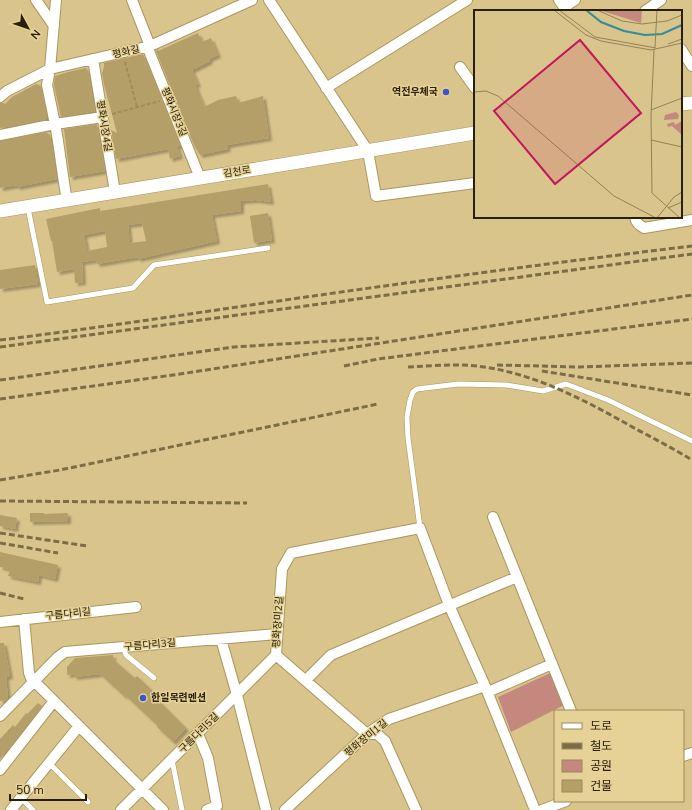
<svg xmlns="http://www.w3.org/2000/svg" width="692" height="810" font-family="'Nunito Sans','Noto Sans KR',sans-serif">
  <defs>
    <filter id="shadow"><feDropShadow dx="3" dy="3" stdDeviation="1" flood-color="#0004"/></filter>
  </defs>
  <rect width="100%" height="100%" fill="#d9c48b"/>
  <path fill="#c4887e" d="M 550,673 L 564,705 L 511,732 L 498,697 Z"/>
  <path fill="#b49f67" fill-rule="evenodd" filter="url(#shadow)" d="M 198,33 L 202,42 L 211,38 L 218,55 L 209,59 L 210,61 L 192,70 L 198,84 L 195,85 L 204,107 L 218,100 L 236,96 L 238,103 L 263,96 L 269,138 L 227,145 L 228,149 L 200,155 L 194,145 L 156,51 L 159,49 L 158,51 Z
    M 143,54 L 180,145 L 177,146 L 180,156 L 170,159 L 168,149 L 116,159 L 111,130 L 117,133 L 105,88 L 105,89 L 102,73 L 104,67 L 104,63 Z
    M 86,68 L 88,70 L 95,111 L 61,117 L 54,85 L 55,76 L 68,72 Z
    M 36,84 L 41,86 L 47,116 L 44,120 L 0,128 L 0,103 L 3,103 L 5,104 L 12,97 Z
    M 97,124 L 105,171 L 70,177 L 64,129 Z
    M 46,132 L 50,135 L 57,179 L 17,187 L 17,185 L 0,188 L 0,141 Z
    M 268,184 L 271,202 L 256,200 L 241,201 L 241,211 L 212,215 L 217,241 L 138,259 L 138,257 L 97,264 L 96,260 L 82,262 L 83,282 L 75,283 L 74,269 L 57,272 L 52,241 L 51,241 L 46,219 L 100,208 L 100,211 L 113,209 ZM 142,223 L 146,241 L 130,243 L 128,225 ZM 105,231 L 107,247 L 87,251 L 84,235 Z
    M 268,213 L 272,240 L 254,243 L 250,216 Z
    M 35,265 L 38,284 L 0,289 L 0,270 Z
    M 30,513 L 44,513 L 44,514 L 68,513 L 68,521 L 30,522 Z
    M 0,515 L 17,518 L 15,529 L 0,526 Z
    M 0,552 L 58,565 L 55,579 L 39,575 L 38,582 L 8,576 L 10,569 L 0,567 Z
    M 0,643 L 4,643 L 10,676 L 6,677 L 8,698 L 7,700 L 0,701 Z
    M 113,655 L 113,659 L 131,675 L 135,678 L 137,676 L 159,697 L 157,699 L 186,728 L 173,742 L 157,727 L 158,726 L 125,695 L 124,696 L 100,674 L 74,677 L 74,674 L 67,675 L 67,667 L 75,658 Z
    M 38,703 L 42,706 L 0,759 L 0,739 L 13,725 L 15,727 L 26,713 L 27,714 Z"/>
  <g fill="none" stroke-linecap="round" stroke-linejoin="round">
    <g stroke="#ab975f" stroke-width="6">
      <path id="service" d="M 28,208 L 47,302 L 133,288 L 154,265 L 268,248
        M 420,528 L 408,438 L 407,417 L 410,400 L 413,392 L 417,389 L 458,384 L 506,385 L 543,391 L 566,384 L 608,400 L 692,441
        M 123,647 L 126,655 L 154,678
        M 172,760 L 182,810
        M 49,763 L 88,802
        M 21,798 L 33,810"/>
    </g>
    <g stroke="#ab975f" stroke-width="12">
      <path id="minor" d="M 36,0 L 54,26
        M 56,0 L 50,69 L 47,85 L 55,124 L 103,117
        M 132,0 L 150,46
        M 269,0 L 368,151 L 376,196 L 475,183
        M 559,0 L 567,11
        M 564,7 L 575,0
        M 645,11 L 661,0
        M 147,46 L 200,178
        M 681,49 L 692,66
        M 93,59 L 115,192
        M 460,67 L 475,88
        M 326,88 L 467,0
        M 0,97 L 7,91 L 50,69 L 150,46 L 252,0
        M 0,135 L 55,124 C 60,149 62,175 67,200
        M 635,217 C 636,223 639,225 644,228 L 692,220
        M 493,517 L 571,711
        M 24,619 L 29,673 L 31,678 L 163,810
        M 0,622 L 136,607
        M 221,639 L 237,695 L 266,810
        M 306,680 L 331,655 L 517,577
        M 488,692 L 552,664
        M 0,716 L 58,657 L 65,652 L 277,634
        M 198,734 L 208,758 L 217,806 L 207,810
        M 683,756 L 692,753
        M 0,770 L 54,701
        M 11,810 L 79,726
        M 121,810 L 276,655
        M 285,810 L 367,734 L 389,719 L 485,686
        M 416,810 L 385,741 L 377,734 L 367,734 L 276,655 L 282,569 L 291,553 L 420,528 L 449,605 L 485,686 L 535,810
        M 542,810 L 566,801"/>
    </g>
    <g stroke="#ab975f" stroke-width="14">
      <path id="tertiary" d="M 681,104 L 692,103
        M 0,211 L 475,133"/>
    </g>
    <path stroke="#9d8d5f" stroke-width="2" stroke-dasharray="4 2" stroke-linecap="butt" d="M 125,62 L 137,107
      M 112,114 L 160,101"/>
    <use href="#service" stroke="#fff" stroke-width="5"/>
    <use href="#minor" stroke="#fff" stroke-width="10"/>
    <use href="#tertiary" stroke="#fff" stroke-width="13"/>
    <path stroke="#7b6d46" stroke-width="3" stroke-dasharray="6 3" stroke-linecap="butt" d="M 0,340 C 98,328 195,313 292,299 C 425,280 558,262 692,246
      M 0,347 L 692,254
      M 497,365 L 580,367 L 692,363
      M 344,366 L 378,359 L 417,354 L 692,319
      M 408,367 C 433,366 459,363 484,367 C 539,375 588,402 636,429 C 655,439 674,449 692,460
      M 542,371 L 692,395
      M 0,380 L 234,347 L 379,338
      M 0,399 L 180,374 L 692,295
      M 0,480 L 60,470 L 378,404
      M 0,501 L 247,503
      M 0,533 L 87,546
      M 0,543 L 58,553
      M 0,593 L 24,599"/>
  </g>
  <g fill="#3e55c8" stroke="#e6d197" stroke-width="1.5">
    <circle cx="446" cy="92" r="4"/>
    <circle cx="143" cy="698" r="4"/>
  </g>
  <g text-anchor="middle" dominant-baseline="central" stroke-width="3" stroke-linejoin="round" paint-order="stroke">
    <g font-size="10" fill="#282009" stroke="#e6d197">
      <text transform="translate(126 52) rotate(-13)">평화길</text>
      <text transform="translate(174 112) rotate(68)">평화시장3길</text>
      <text transform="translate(104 126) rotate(81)">평화시장4길</text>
      <text transform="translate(237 172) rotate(-9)">김천로</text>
      <text transform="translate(68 614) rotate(-6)">구름다리길</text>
      <text transform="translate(278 622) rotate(-86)">평화장미2길</text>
      <text transform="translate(150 645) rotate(-5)">구름다리3길</text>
      <text transform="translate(199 733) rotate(-45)">구름다리5길</text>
      <text transform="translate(366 738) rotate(-39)">평화장미1길</text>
    </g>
    <g font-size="10" font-weight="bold" fill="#282009" stroke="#e6d197" text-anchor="end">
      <text x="438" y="92">역전우체국</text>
      <text x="151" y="698" text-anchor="start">한일목련멘션</text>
    </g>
  </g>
  <g transform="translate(474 10)">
    <rect width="208" height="208" fill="#d9c48b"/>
    <path d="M 168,0 L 167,13 L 128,1 L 128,0 ZM 202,102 L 205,105 L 204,109 L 190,110 L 191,105 ZM 208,111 L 208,125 L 198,116 L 194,117 L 193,114 L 200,112 L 201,115 Z" fill="#c4887e"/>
    <path fill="none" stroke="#318d9c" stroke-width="2" d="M 112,0 L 127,12 L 150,21 L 171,25 L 188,24 L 208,15"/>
    <path fill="none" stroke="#928257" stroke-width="1" d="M 80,0 L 112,25 L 127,31 L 177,40 L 208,33M 85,0 L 121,27 L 182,38M 123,0 L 148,11 L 168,14 L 193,11 L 208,5M 194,34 L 208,29M 181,37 L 183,0M 180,40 L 177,105 L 178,183 L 206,208M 0,82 L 12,81 L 24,86 L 140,186 L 182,208M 177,100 L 208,88M 177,130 L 208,137M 194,198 L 208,192M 183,208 L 200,187 L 208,182"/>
    <path fill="#c2185b" fill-opacity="0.15" stroke="#c2185b" stroke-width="2" d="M 106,30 L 167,103 L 81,174 L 20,101 Z"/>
    <rect width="208" height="208" fill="none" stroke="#282009" stroke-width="2"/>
  </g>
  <rect x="554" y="710" width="130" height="92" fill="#e6d197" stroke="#9a8a5e"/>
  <rect x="562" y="723" width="20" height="6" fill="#ffffff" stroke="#9a8a5e"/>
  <text x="590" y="730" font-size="12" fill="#282009">도로</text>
  <rect x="562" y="743" width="20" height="6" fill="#7b6d46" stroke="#9a8a5e"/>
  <text x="590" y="750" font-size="12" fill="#282009">철도</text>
  <rect x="562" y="760" width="20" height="12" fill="#c4887e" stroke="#9a8a5e"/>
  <text x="590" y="770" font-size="12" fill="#282009">공원</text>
  <rect x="562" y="780" width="20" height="12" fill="#b49f67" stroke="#9a8a5e"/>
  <text x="590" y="790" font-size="12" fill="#282009">건물</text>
  <g transform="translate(28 28) rotate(130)" stroke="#e6d197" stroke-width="3" paint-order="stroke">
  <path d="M0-3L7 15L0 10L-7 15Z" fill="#282009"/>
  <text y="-6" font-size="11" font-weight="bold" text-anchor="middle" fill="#282009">N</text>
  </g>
  <path d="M10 794v6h76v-6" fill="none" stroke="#282009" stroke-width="2"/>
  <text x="16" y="794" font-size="12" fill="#282009" stroke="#e6d197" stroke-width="3" paint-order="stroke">50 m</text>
</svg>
